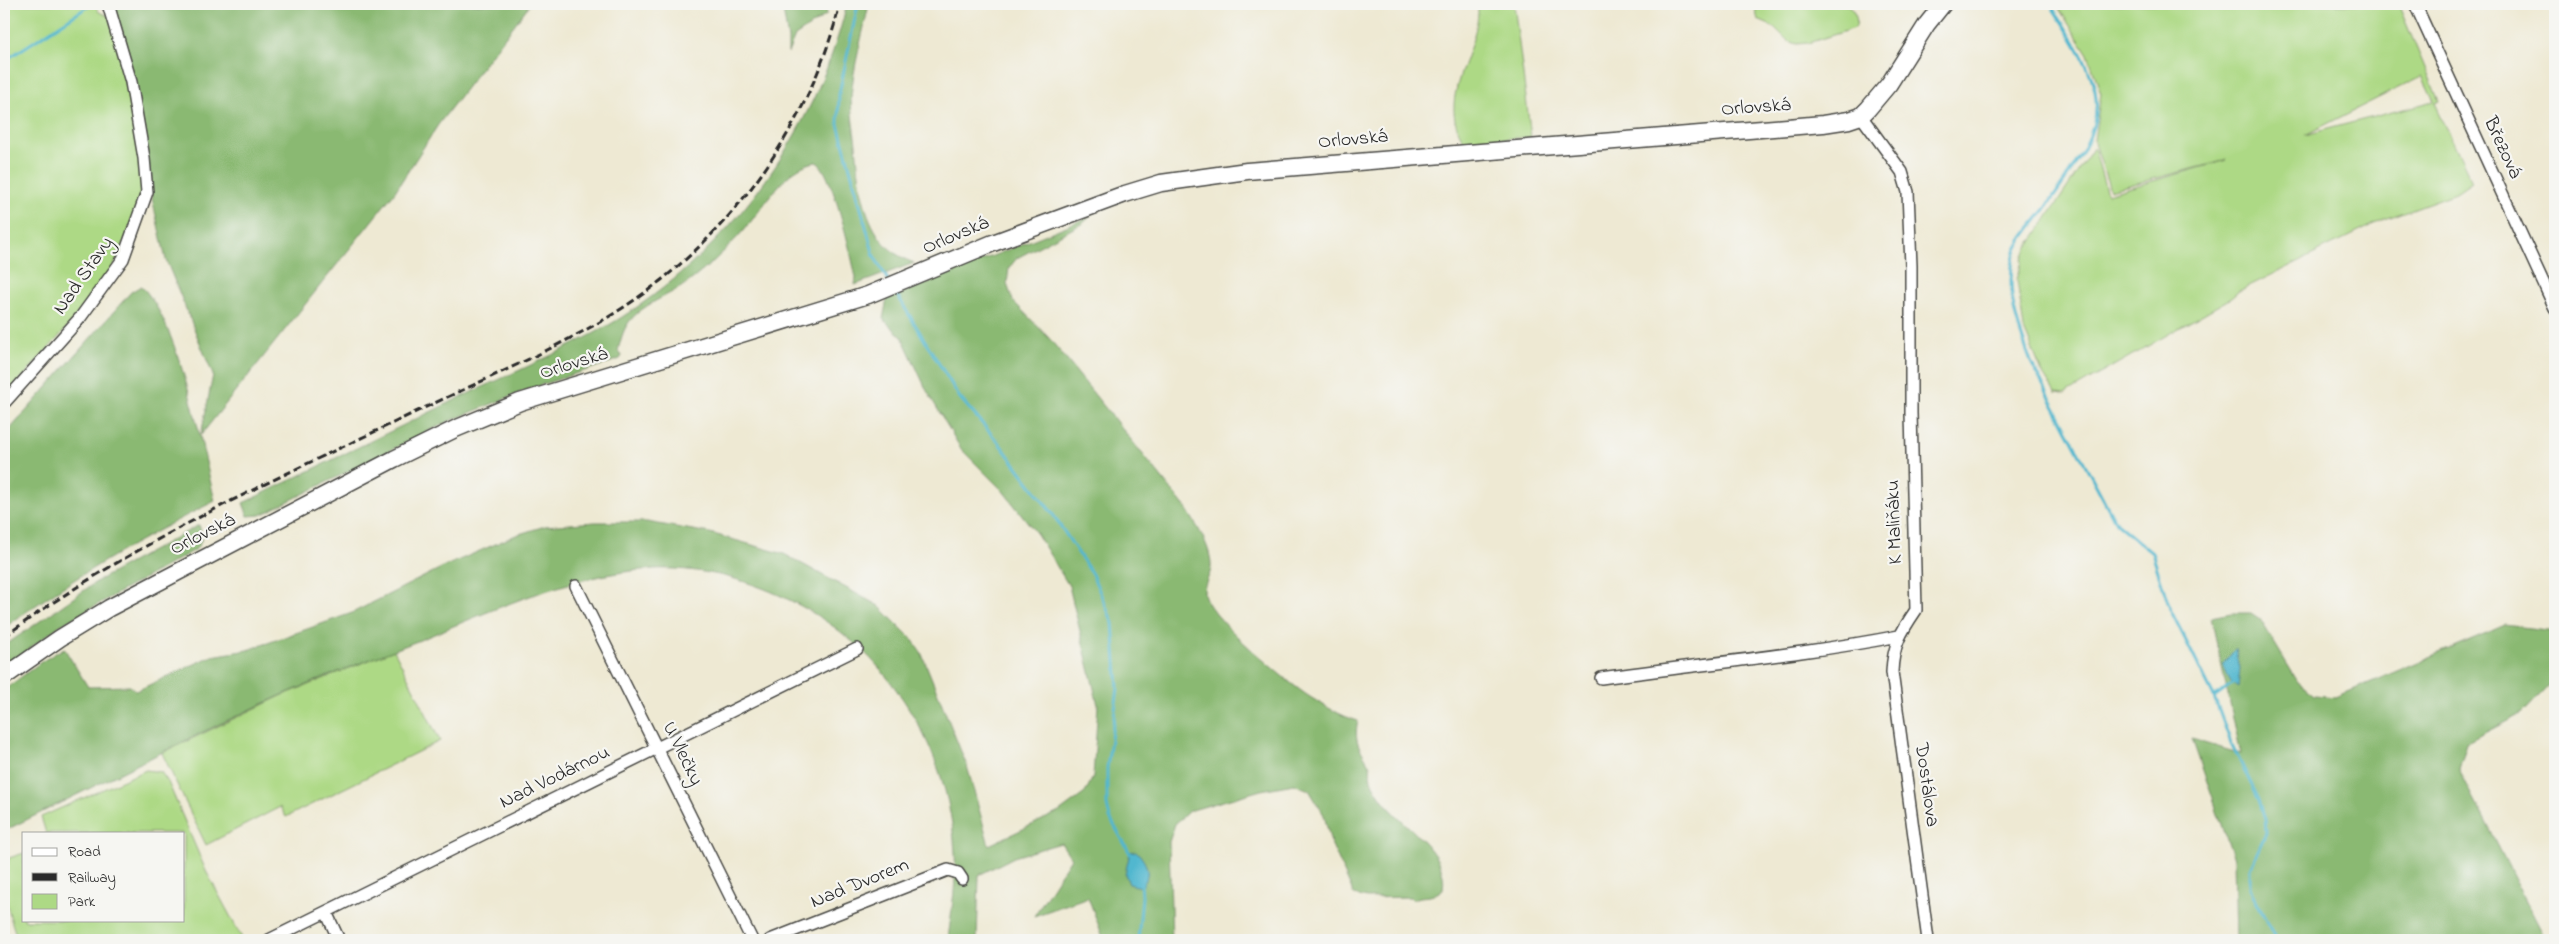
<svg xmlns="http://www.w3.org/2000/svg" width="2559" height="944" font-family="'Indie Flower',sans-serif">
  <rect width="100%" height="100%" fill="#f6f6f2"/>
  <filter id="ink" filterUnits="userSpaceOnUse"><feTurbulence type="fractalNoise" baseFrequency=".02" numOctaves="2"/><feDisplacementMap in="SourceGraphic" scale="10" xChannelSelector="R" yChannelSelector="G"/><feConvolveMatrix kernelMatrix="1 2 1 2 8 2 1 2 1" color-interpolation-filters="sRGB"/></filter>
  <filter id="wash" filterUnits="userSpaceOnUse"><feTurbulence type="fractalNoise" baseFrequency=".0096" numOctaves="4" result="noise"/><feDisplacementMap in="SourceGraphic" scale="20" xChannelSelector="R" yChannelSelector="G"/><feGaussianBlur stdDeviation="1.12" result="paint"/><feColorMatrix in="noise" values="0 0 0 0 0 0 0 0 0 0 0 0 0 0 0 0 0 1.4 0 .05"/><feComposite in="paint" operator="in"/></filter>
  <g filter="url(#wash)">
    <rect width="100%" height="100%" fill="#eee9d3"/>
    <path fill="#add985" stroke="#6c8258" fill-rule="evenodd" d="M 4,4 L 95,4 L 99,12 L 111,17 L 132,97 L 145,193 L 112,270 L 72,322 L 4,398 Z
      M 1478,4 L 1514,4 L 1531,137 L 1464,141 C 1434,96 1481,52 1478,4 Z
      M 1754,4 L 1847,4 C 1853,11 1860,18 1855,28 L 1808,43 L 1796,44 L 1788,41 L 1774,27 L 1758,20 Z
      M 2056,4 L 2398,4 L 2439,101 L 2435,103 L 2472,182 L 2456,193 L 2385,219 L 2239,291 L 2231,298 L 2065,394 L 2055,393 L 2042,372 L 2024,329 L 2017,280 L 2024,253 L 2094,147 L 2107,194 L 2227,160 L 2110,190 L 2094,140 L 2101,94 L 2088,54 ZM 2422,76 L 2434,101 L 2305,135 Z
      M 394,650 L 440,741 L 286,817 L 280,807 L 206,845 L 162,753 L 281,696 Z
      M 146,770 L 161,772 L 168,782 L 206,871 L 243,940 L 18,940 C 8,913 0,887 9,858 L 24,853 L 24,920 L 184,920 L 184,833 L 46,833 L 41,817 Z"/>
    <path fill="#8ab972" stroke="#5a724e" d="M 108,4 L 530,4 L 438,125 L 394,193 L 201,435 L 213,375 L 166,260 Z
      M 782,4 L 828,4 L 826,15 L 795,36 L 788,53 L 788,39 Z
      M 847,4 L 869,4 C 863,34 853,67 851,98 C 851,113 854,129 856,144 C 860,190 864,245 914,263 L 855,285 L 856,278 C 852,258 832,168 816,162 C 790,166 774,192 759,211 C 739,238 713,264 686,284 C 668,296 641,305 629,322 C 623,330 620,342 618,351 L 622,356 L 620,359 L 529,389 L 447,422 L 261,515 L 248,516 L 243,503 C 316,468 389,432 461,397 C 511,374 562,352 609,325 C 727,255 815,136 847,4 Z
      M 1091,216 L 1083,223 L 1017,258 L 1009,268 L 1007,284 L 1013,301 L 1049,338 L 1186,508 C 1196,525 1212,547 1211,568 C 1210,578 1201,586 1205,597 C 1213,620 1288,683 1310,697 C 1325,706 1341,716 1358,721 C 1353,741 1360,748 1369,764 C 1372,769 1369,774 1371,779 C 1372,784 1377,791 1380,796 C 1398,824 1450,851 1443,889 C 1428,901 1425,893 1413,900 L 1410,897 L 1367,898 L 1354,895 L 1331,843 L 1324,815 L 1309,790 L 1294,784 L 1261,790 L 1189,811 L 1175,824 L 1169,842 L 1172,940 L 1104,940 L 1088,897 L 1034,916 L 1071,858 L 1061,843 L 1014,857 L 979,875 L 977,940 L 948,940 C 951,912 957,882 955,853 C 951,783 925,723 881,670 C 828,608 736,565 653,569 C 571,574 495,609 420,640 C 374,658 326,676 280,696 C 187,738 96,786 4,831 L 4,690 L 41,662 L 64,648 L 88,687 L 130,686 L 136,691 L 212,656 L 248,650 L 352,613 L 443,567 L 516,535 L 545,526 L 595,522 L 647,522 L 710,533 L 784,554 L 879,606 L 912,639 L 921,652 L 967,766 L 989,845 L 1059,812 L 1085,793 L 1093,777 L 1098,705 L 1069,586 L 1037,534 L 1003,491 L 961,449 L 927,391 L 902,337 L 883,319 L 887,299 Z
      M 141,286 C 179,322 202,448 215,501 C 141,538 70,579 4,628 L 4,436 L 131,292 Z
      M 199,525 C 203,536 203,541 195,550 L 59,626 L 4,668 L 4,646 L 99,580 Z
      M 2231,613 L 2251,613 L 2260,619 L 2298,682 L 2314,695 L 2336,697 L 2505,625 L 2555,631 L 2555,679 L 2523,713 L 2467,742 L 2459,769 L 2546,940 L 2236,940 L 2234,859 L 2192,739 L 2241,754 L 2211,617 Z"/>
    <path fill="#51b7cf" stroke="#3e717d" d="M 2236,648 L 2240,668 L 2238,688 C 2229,683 2227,674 2223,664 Z
      M 1136,851 C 1146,861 1153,875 1141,887 L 1129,884 L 1125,874 L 1130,852 Z"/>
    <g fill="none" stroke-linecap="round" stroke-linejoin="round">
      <path stroke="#51b7cf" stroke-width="3" d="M 858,4 L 839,94 L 838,124 L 874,256 L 888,280
        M 2050,4 C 2067,30 2094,68 2096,99 C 2100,137 2066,178 2046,208 C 2037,220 2017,242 2014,255 C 2005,292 2018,328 2031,362 L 2116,523 L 2152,553 L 2170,609 L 2214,697 L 2231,743 L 2259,800 L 2265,819 L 2266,833 L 2250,868 L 2250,889 L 2276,940
        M 4,61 L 92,4
        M 894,290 L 960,398 L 999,443 L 1052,513 L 1092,574 L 1113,623 L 1118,688 L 1107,768 L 1107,805 L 1110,818 L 1132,857
        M 2214,697 L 2232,684
        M 1138,940 L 1142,897 L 1141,884"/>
    </g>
  </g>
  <g filter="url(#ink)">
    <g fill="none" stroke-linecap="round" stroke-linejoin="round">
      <g stroke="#484844" stroke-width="14">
        <path id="minor" d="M 2415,4 L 2555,308
          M 1861,116 L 1902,172 L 1908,192 L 1911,266 L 1911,413 L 1916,610 C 1901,632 1893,645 1892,672 L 1928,940
          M 4,403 L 80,318 L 123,259 L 147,192 L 144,158 L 131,82 L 108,4
          M 576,586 L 752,940
          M 1601,678 C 1700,664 1801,655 1899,636
          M 326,912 L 339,940
          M 269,940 L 857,649
          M 770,940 L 948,870 L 958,873 L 962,879"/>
      </g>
      <g stroke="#484844" stroke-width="19">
        <path id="secondary" d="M 4,677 L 60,638 L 109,608 L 394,459 L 455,429 L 520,402 L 868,295 L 993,243 L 1125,194 L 1161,183 L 1247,171 L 1823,124 L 1849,120 L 1861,116 L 1868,109 L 1889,84 L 1927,24 L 1943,4"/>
      </g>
      <use href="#minor" stroke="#fff" stroke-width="11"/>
      <use href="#secondary" stroke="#fff" stroke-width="16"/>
      <path stroke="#2b2b2b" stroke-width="3" stroke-dasharray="8 4" stroke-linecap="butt" d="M 4,637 C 124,548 260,486 395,422 C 464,388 538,358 605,319 C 721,250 808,134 840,4"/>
    </g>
  </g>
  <g text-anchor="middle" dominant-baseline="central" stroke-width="4.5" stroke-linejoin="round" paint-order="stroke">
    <g font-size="20" fill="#2b2b2b" stroke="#f6f6f2">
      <text transform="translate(1756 108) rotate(-4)">Orlovská</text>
      <text transform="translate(1353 140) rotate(-5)">Orlovská</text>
      <text transform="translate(2502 148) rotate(65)">Březová</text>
      <text transform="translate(956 236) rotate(-23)">Orlovská</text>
      <text transform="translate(84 276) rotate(-55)">Nad Stavy</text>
      <text transform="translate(574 364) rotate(-17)">Orlovská</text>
      <text transform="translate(1895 522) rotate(-92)">K Maliňáku</text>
      <text transform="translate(203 535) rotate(-27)">Orlovská</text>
      <text transform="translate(682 754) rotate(64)">U Vlečky</text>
      <text transform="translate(555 778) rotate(-26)">Nad Vodárnou</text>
      <text transform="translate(1926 785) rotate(82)">Dostálova</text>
      <text transform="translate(860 884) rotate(-22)">Nad Dvorem</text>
    </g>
  </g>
  <rect width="2559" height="944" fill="none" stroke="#f6f6f2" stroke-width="20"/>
  <rect x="22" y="832" width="162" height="90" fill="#f6f6f2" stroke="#a5a5a2"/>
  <rect x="32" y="848" width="25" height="8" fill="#ffffff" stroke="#a5a5a2"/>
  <text x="68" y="856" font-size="15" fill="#2b2b2b">Road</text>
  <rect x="32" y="873" width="25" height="8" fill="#2b2b2b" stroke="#a5a5a2"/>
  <text x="68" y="882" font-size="15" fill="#2b2b2b">Railway</text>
  <rect x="32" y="894" width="25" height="15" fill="#add985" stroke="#a5a5a2"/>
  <text x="68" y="906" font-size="15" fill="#2b2b2b">Park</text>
</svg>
